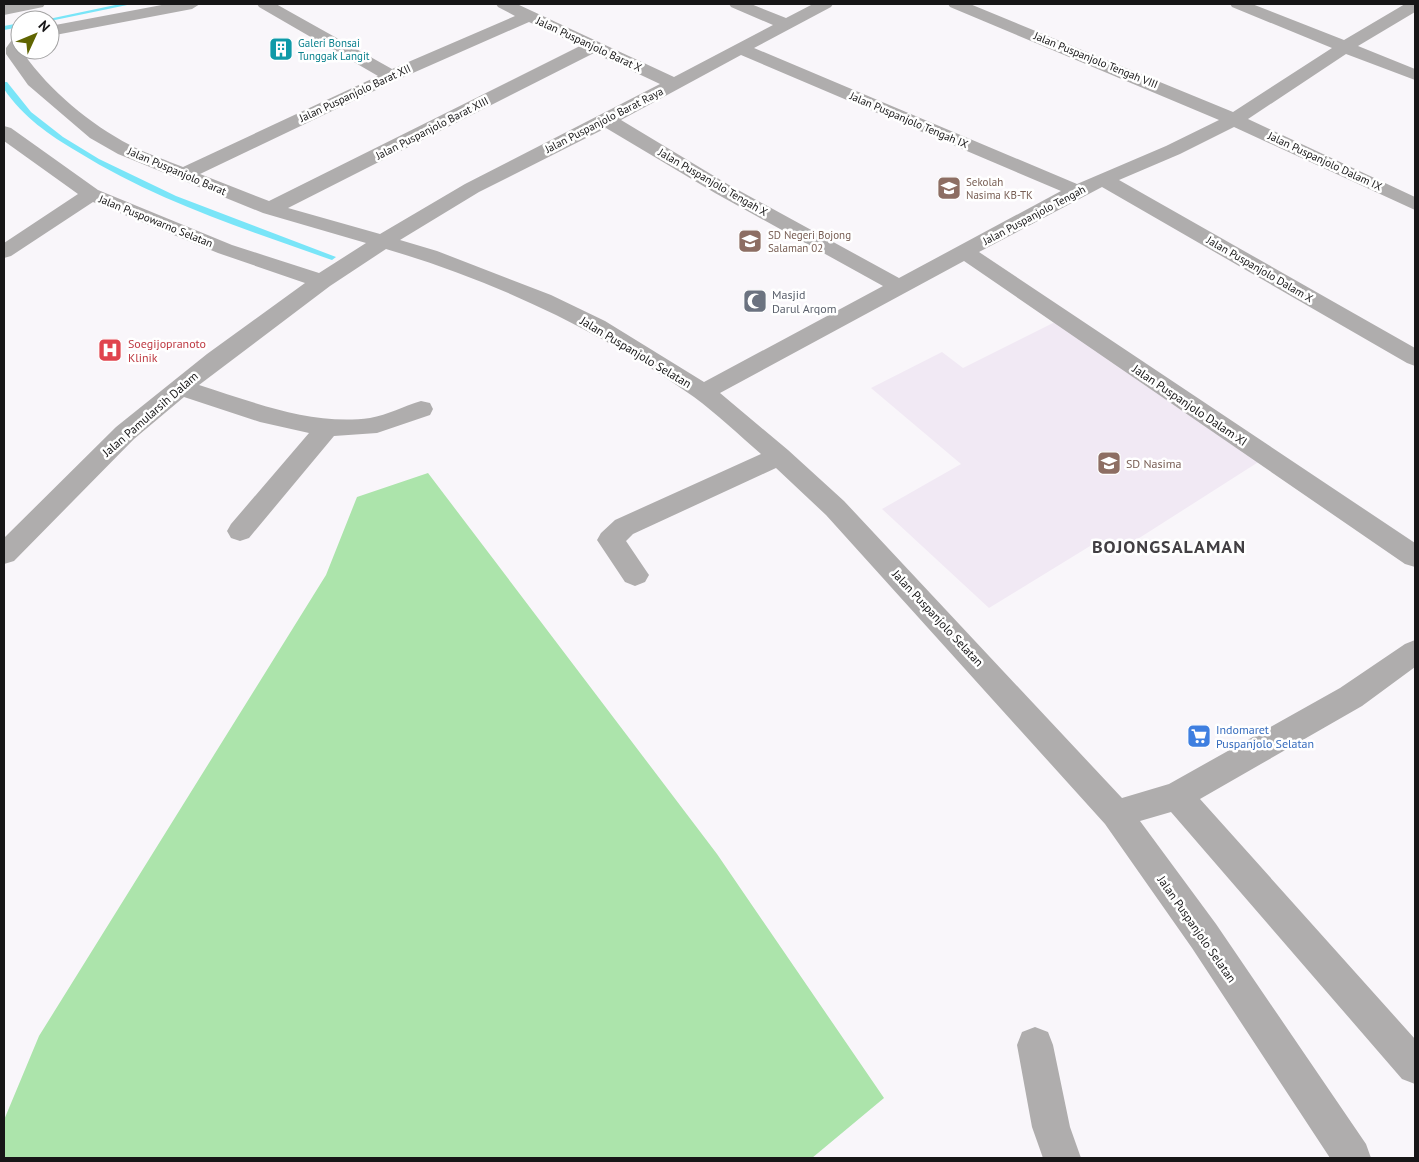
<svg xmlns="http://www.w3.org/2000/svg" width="1419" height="1162" font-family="'PT Sans',sans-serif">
  <rect width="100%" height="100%" fill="#f9f6fa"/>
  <path fill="#f1e9f4" d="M 1059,320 L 1260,461 L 1111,556 L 1095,543 L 989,608 L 882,509 L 961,464 L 871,388 L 942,352 L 963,368 Z"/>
  <path fill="#ace4ab" d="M 428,473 L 717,854 L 884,1098 L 812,1158 L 4,1158 L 4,1120 L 39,1036 L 326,575 L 357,497 Z"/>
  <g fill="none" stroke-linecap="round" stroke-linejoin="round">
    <path fill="#79e5f8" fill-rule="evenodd" d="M 120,4 L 132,4 L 50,21 L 50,20 L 44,20 Z
      M 20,23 L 20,27 L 4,30 L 4,26 Z
      M 4,82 L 7,82 L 31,112 L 63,137 L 99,159 L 176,196 L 336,257 L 332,260 L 329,259 C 244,229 155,200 78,152 C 49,135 23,117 4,89 Z"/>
    <path fill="#afadad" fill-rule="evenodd" d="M 11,4 L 45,4 L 43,7 L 4,15 L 4,5 Z
      M 167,4 L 200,4 L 192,9 L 50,36 L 50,26 Z
      M 257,4 L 276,4 L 392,69 L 515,16 L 498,7 L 496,4 L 517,4 L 674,77 L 773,25 L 731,7 L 729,4 L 751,4 L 786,18 L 813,4 L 833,4 L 831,7 L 754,48 L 1077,184 L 1166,146 L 1219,120 L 950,7 L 948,4 L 970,4 L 1233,112 L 1332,48 L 1232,7 L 1230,4 L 1252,4 L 1344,40 L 1405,4 L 1415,4 L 1415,12 L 1358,46 L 1415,69 L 1415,80 L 1346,54 L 1248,119 L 1415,197 L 1415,210 L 1234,127 L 1180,154 L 1119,180 L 1415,348 L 1415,366 L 1407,363 L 1102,187 L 979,252 L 1415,543 L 1415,567 L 1405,564 L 964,261 L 720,393 L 788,450 L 844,501 L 1122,798 L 1169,784 L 1340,688 L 1405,644 L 1415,640 L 1415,667 L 1362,706 L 1200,799 L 1415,1039 L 1415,1084 L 1402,1079 L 1171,812 L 1140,821 L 1216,924 L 1366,1144 L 1371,1158 L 1330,1158 L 1192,948 L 1105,824 L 826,515 L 776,468 L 633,534 L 626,541 L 649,575 L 645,582 L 635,586 L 625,582 L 597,540 L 601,533 L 615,520 L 761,454 C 739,435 717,414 694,397 C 601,331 495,281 386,249 L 330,286 L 199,385 C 253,402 312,426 370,418 C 388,415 404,406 421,401 L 430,403 L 433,409 L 430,415 L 377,433 L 334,436 L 249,538 L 240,541 L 231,538 L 227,531 L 231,524 L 309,433 L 260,422 L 184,397 L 134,439 L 14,561 L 4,564 L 4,538 L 116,427 L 207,354 L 305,283 L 218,253 L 93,202 L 11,256 L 4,258 L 4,243 L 78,194 L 4,141 L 4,126 L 11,128 L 98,190 L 232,245 L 319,273 L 366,243 L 263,213 L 118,154 L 90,138 L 28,85 L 6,54 L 6,48 L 14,37 L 20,36 L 20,50 L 24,50 L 24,54 C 50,91 90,124 130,145 C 147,154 166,160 183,167 L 378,76 L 259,7 ZM 529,22 L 580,46 L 269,201 L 200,174 L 397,80 ZM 594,53 L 660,84 L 465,184 L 380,234 L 288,208 ZM 741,55 L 1061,191 L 899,278 L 729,185 L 621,120 ZM 606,128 L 715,193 L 883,286 L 704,382 L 605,321 L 551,295 L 437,251 L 400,240 L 479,192 Z
      M 1035,1027 L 1048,1032 L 1053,1045 L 1070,1127 L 1081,1158 L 1043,1158 L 1032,1127 L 1017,1045 L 1022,1032 Z"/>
  </g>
  <defs>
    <g id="building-square" transform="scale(1.25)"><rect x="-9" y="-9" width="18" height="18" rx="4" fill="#0f9aa8" stroke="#fff"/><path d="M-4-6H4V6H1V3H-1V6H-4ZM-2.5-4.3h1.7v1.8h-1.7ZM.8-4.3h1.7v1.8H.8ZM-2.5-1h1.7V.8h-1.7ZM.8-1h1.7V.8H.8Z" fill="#fff"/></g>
    <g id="school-square" transform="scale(1.25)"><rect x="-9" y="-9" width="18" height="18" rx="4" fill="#8d6e63" stroke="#fff"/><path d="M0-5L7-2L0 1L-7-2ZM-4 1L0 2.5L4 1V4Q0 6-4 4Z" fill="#fff"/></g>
    <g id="mosque-square" transform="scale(1.25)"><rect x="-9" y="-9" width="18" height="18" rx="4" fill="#6b7280" stroke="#fff"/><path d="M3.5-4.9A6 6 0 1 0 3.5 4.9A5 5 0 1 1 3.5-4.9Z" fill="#fff"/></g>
    <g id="hospital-square" transform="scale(1.25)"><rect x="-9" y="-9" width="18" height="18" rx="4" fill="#e0444e" stroke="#fff"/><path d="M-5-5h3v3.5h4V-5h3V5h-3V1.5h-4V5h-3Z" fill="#fff"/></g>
    <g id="supermarket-square" transform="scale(1.25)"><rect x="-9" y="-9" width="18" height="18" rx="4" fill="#3f7fe0" stroke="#fff"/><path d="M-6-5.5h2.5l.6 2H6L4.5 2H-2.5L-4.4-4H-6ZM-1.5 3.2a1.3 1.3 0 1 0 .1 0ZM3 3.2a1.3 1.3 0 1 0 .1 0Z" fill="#fff"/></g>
  </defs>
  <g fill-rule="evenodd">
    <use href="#building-square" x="281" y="49"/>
    <use href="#school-square" x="949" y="188"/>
    <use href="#school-square" x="750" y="241"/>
    <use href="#mosque-square" x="755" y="301"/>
    <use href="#hospital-square" x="110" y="350"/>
    <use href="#school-square" x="1109" y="463"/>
    <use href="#supermarket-square" x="1199" y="736"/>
  </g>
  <g text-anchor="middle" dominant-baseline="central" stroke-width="5" stroke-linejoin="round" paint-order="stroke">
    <g font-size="11" fill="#0d838f" stroke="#fff" text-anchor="start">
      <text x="298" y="43">Galeri Bonsai<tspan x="298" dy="13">Tunggak Langit</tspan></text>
    </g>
    <g font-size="11" fill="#171617" stroke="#fff">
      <text transform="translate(589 44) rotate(25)">Jalan Puspanjolo Barat X</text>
      <text transform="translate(1096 60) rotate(22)">Jalan Puspanjolo Tengah VIII</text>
      <text transform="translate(355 93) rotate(-25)">Jalan Puspanjolo Barat XII</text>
      <text transform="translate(604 120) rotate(-27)">Jalan Puspanjolo Barat Raya</text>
      <text transform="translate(909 120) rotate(23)">Jalan Puspanjolo Tengah IX</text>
      <text transform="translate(432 128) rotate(-27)">Jalan Puspanjolo Barat XIII</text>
      <text transform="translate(1325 161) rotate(25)">Jalan Puspanjolo Dalam IX</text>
      <text transform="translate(177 171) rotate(23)">Jalan Puspanjolo Barat</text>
      <text transform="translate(713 182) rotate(30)">Jalan Puspanjolo Tengah X</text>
      <text transform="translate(1034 215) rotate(-28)">Jalan Puspanjolo Tengah</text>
      <text transform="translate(156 221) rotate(22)">Jalan Puspowarno Selatan</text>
      <text transform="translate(1260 269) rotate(30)">Jalan Puspanjolo Dalam X</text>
    </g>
    <g font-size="11" fill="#785e54" stroke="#fff" text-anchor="start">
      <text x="966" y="182">Sekolah<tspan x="966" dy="13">Nasima KB-TK</tspan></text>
      <text x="768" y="235">SD Negeri Bojong<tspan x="768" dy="13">Salaman 02</tspan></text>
    </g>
    <g font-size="12" fill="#5b616d" stroke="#fff" text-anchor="start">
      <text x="772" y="294">Masjid<tspan x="772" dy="14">Darul Arqom</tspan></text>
    </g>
    <g font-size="12" fill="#be3a42" stroke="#fff" text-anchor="start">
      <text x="128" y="343">Soegijopranoto<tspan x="128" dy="14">Klinik</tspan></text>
    </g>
    <g font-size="12" fill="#171617" stroke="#fff">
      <text transform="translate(636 352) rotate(31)">Jalan Puspanjolo Selatan</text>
      <text transform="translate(1190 405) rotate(34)">Jalan Puspanjolo Dalam XI</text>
      <text transform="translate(150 414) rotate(-41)">Jalan Pamularsih Dalam</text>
      <text transform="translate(938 618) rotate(47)">Jalan Puspanjolo Selatan</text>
      <text transform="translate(1197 929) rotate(55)">Jalan Puspanjolo Selatan</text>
    </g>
    <g font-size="12" fill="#785e54" stroke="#fff" text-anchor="start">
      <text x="1126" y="463">SD Nasima</text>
    </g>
    <g font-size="12" fill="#366cbe" stroke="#fff" text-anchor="start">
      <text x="1216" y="729">Indomaret<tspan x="1216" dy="14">Puspanjolo Selatan</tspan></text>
    </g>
    <g font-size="18" font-weight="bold" letter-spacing="1" fill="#423f43" stroke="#fff">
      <text x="1169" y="546">BOJONGSALAMAN</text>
    </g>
  </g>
  <rect width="1419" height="1162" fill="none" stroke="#171617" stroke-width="10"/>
  <g transform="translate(35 35) rotate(46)"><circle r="24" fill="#ffffff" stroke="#a2a2a2"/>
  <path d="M0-4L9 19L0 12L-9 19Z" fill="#606501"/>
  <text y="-8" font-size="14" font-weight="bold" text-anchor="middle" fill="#171617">N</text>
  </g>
</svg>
